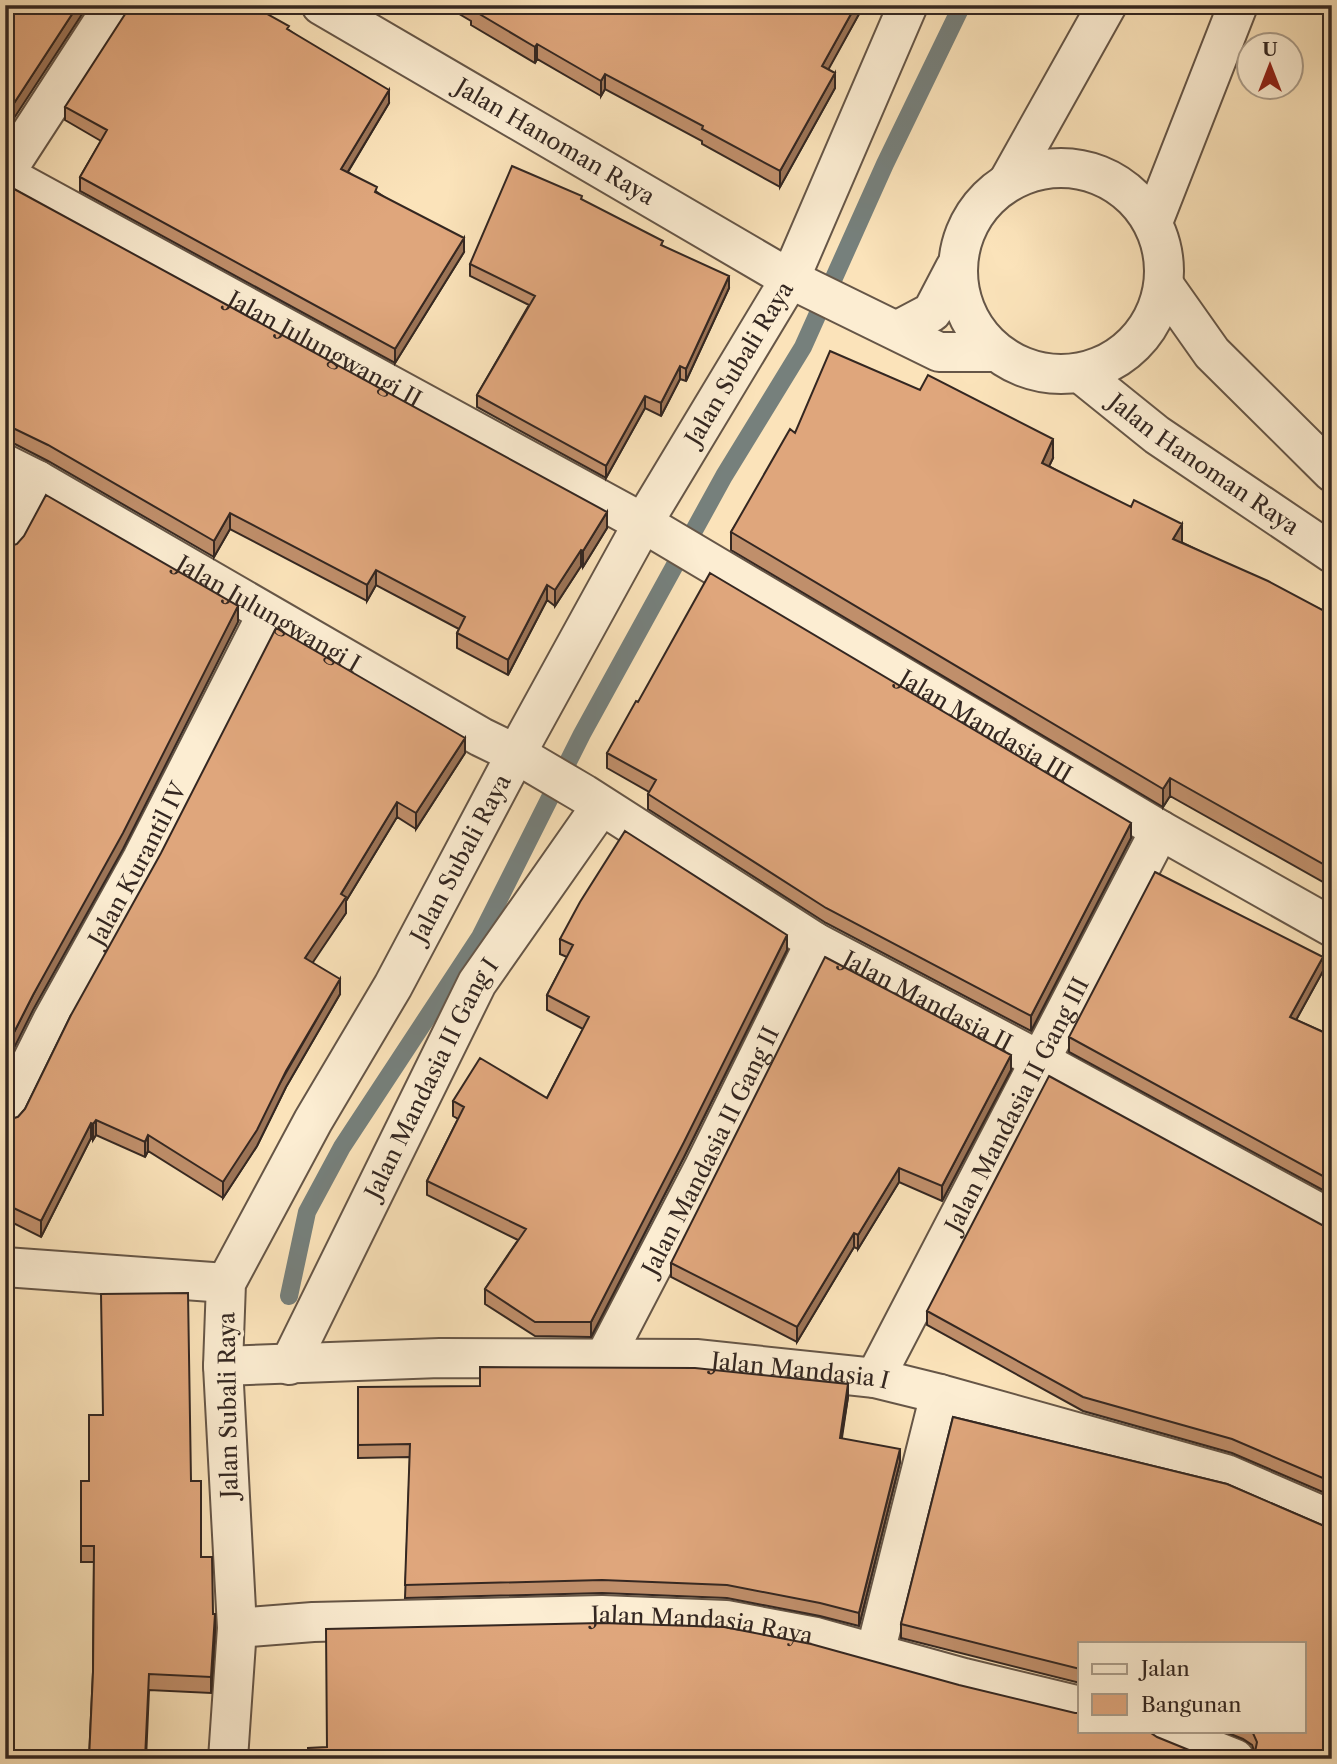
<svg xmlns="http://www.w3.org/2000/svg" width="1337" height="1764" font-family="'Libre Caslon Text',serif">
  <rect width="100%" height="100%" fill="#fbe3ba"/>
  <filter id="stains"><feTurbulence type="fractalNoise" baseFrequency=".00286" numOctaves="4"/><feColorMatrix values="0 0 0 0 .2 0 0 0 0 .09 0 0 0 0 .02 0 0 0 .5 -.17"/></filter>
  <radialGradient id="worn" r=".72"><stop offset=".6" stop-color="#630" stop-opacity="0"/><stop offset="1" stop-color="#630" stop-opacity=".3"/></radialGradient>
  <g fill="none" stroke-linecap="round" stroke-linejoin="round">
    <path stroke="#76807c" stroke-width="18" d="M 289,1296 L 307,1212 L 342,1147 L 480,937 L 582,734 L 724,476 L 803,347 L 885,164 L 962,5"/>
    <g stroke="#665647" stroke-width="42">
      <g id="minor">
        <path id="s1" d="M 321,5 L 790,279 L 939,352 L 995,352"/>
        <circle cx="1061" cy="271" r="103"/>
        <path d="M 5,173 L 114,5"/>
        <path id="s2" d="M 5,175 L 643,523 L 1160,830 L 1332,927"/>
        <path d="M 1009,180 L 1107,5"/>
        <path d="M 1153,222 L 1238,5"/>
        <path d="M 1164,285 L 1212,353 L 1332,472"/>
        <path d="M 898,330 L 932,312 L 955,268"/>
        <path id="s3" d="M 1080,373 L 1157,435 L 1332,553"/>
        <path id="s4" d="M 5,464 L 37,480 L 481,737 L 516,754 L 584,794 L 815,942 L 1039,1060 L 1332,1220"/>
        <path d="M 5,542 L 37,480"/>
        <path id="s5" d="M 5,1115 L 52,1021 L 142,859 L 267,614"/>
        <path d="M 5,1267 L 226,1283"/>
        <path id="s6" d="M 604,1359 L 704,1167 L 815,942"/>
        <path id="s7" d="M 289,1365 L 477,983 L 601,806"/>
        <path id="s8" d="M 223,1366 L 440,1358 L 696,1359 L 875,1378 L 940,1394 L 1226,1474 L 1332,1520"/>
        <path id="s9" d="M 875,1378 L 1160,830"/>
        <path id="s10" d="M 237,1628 L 313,1622 L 602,1615 L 726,1620 L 816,1637 L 964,1678 L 1080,1706"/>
        <path d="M 875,1653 L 940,1394"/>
        <path d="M 1165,1731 L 1235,1759"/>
        <path id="s11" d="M 228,1759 L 237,1628 L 223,1366 L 226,1283 L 313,1121 L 393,986 L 516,754 L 643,523 L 790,279 L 908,5"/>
      </g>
    </g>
    <use href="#minor" stroke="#fcedd2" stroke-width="38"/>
  </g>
  <path fill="#c08f6b" stroke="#342721" stroke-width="2" d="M 444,5 L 864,5 L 828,69 L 835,88 L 780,187 L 702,144 L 702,141 L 605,89 L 601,96 L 537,59 L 535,63 L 471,25 L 471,21 Z
    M 289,30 L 389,103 L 348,172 L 464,252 L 395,363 L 80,191 L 80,177 L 101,141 L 65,120 L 65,107 Z
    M 5,184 L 607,528 L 583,567 L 581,566 L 555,606 L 547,600 L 508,675 L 457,648 L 457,633 L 459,629 L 376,585 L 367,601 L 230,529 L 214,557 L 48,461 L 15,444 L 5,443 Z
    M 582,200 L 663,246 L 729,288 L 686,381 L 680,379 L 661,416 L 645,408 L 606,478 L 477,407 L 477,395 L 529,305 L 470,276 L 470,264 Z
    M 920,390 L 1053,458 L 1049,466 L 1181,542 L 1332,615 L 1332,887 L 1170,796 L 1163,807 L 731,550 L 731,532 L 795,433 Z
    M 465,753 L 416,829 L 397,817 L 346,901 L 346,913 L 312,962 L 340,994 L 286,1087 L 257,1146 L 223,1198 L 148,1151 L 145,1157 L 96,1135 L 93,1140 L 91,1138 L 41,1237 L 5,1219 L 5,1121 L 18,1117 L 25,1109 L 71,1015 Z
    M 607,753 L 1131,838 L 1031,1031 L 826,923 L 648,809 L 648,794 L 649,792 L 607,768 Z
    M 560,939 L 787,950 L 684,1157 L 591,1337 L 535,1336 L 485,1304 L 485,1289 L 518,1240 L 427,1195 L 427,1181 L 458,1119 L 453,1116 L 453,1101 L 547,1098 L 583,1029 L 547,1010 L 547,995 L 567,957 L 560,954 Z
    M 1323,971 L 1296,1020 L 1332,1036 L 1332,1195 L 1069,1052 L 1069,1037 Z
    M 1011,1070 L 942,1201 L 899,1182 L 858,1249 L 854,1247 L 797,1342 L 671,1277 L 671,1263 Z
    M 1322,1225 L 1332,1227 L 1332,1496 L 1232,1453 L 1083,1411 L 927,1325 L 927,1311 Z
    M 358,1387 L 848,1397 L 841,1439 L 900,1462 L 859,1626 L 820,1616 L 727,1598 L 602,1593 L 405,1598 L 410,1457 L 358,1458 Z
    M 953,1417 L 1227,1484 L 1324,1526 L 1332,1527 L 1332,1759 L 1251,1759 L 1255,1753 L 1252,1745 L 1243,1739 L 1223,1731 L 1304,1731 L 1304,1643 L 1080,1643 L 1080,1683 L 901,1638 L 901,1624 Z
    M 81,1481 L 191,1481 L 201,1557 L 215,1630 L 211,1693 L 149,1690 L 146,1759 L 89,1759 L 93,1672 L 94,1562 L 81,1562 Z"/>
  <path fill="#9c7457" stroke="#342721" stroke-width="2" d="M 78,5 L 88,5 L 5,132 L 5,117 Z
    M 856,5 L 864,5 L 822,81 L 822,66 Z
    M 537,44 L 537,59 L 535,63 L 535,47 Z
    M 835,73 L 835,88 L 780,187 L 780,171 Z
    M 605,74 L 605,89 L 601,96 L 601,81 Z
    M 389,90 L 389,103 L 341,183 L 341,169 Z
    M 464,238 L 464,252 L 395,363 L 395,349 Z
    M 729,276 L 729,288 L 686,381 L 686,369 Z
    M 680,366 L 680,379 L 661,416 L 661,403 Z
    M 645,396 L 645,408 L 606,478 L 606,466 Z
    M 1053,439 L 1053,458 L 1042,481 L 1042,463 Z
    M 7,474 L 7,490 L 5,494 L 5,478 Z
    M 607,512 L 607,528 L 583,567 L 583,551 Z
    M 230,513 L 230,529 L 214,557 L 214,541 Z
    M 1182,524 L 1182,542 L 1173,557 L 1173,539 Z
    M 581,550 L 581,566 L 555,606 L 555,590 Z
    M 376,570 L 376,585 L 367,601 L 367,585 Z
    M 547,585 L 547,600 L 508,675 L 508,660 Z
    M 238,606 L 238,622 L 123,849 L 33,1010 L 5,1066 L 5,1050 L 33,995 Z
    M 465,738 L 465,753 L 416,829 L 416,813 Z
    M 1170,778 L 1170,796 L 1163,807 L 1163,789 Z
    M 397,802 L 397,817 L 346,901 L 346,913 L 305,974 L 305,958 L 341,894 Z
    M 1131,823 L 1131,838 L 1031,1031 L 1031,1016 Z
    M 787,935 L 787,950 L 684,1157 L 591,1337 L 591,1322 Z
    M 1323,957 L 1323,971 L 1290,1031 L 1290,1017 Z
    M 340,979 L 340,994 L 286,1087 L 257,1146 L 223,1198 L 223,1182 Z
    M 1011,1055 L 1011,1070 L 942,1201 L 942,1186 Z
    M 96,1120 L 96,1135 L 93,1140 L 93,1124 Z
    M 91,1123 L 91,1138 L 41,1237 L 41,1221 Z
    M 148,1135 L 148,1151 L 145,1157 L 145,1142 Z
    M 899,1168 L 899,1182 L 858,1249 L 858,1235 Z
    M 854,1233 L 854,1247 L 797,1342 L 797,1327 Z
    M 848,1384 L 848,1397 L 840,1451 L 840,1438 Z
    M 900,1449 L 900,1462 L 859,1626 L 859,1613 Z
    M 215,1614 L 215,1630 L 211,1693 L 211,1677 Z"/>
  <path fill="#dfa67c" stroke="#342721" stroke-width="2" d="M 5,5 L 78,5 L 5,117 Z
    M 131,5 L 251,5 L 289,26 L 287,29 L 389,90 L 341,169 L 377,187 L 375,192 L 464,238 L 395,349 L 80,177 L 107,130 L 65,107 Z
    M 471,5 L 856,5 L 822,66 L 835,73 L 780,171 L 702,129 L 703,126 L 605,74 L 601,81 L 537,44 L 535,47 L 471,9 L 473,6 Z
    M 512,166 L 582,196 L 581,199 L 663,241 L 661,245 L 729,276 L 686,369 L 680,366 L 661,403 L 645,396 L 606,466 L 477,395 L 535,296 L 470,264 Z
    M 5,184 L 607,512 L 583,551 L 581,550 L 555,590 L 547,585 L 508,660 L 457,633 L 465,617 L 376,570 L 367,585 L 230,513 L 214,541 L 48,445 L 15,429 L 5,427 Z
    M 830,351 L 920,390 L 928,375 L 1053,439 L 1042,463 L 1131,507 L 1134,500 L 1182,524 L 1173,539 L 1268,581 L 1332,615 L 1332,869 L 1170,778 L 1163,789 L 731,532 L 790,429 L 795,433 Z
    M 46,495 L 238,606 L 123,833 L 33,995 L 5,1050 L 5,548 L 17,544 L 24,536 Z
    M 710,573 L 1131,823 L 1031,1016 L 826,908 L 648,794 L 656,780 L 607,753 L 636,701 L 638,702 Z
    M 276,628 L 465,738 L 416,813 L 397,802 L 341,894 L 346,897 L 305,958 L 340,979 L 286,1071 L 257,1130 L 223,1182 L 148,1135 L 145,1142 L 96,1120 L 93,1124 L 91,1123 L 41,1221 L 5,1204 L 5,1121 L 18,1117 L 25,1109 L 71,1015 L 161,853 Z
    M 625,831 L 787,935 L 684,1142 L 591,1322 L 535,1322 L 485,1289 L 526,1229 L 427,1181 L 464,1107 L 453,1101 L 480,1058 L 547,1098 L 589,1017 L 547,995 L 573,945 L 560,939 L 580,902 Z
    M 1155,872 L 1323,957 L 1290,1017 L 1332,1036 L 1332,1181 L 1069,1037 Z
    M 825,957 L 1011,1055 L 942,1186 L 899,1168 L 858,1235 L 854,1233 L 797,1327 L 671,1263 Z
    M 1049,1076 L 1322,1225 L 1332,1227 L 1332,1482 L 1232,1439 L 1083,1397 L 927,1311 Z
    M 188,1293 L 191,1481 L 201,1481 L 201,1557 L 212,1557 L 213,1614 L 215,1614 L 211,1677 L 149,1674 L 145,1759 L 89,1759 L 93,1672 L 94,1546 L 81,1546 L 81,1481 L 89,1481 L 89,1415 L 103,1415 L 101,1294 Z
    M 480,1367 L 695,1368 L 848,1384 L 840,1438 L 900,1449 L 859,1613 L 820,1603 L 727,1585 L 602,1580 L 405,1585 L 410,1444 L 358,1445 L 358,1387 L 480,1386 Z
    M 953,1417 L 1227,1484 L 1324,1526 L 1332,1527 L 1332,1759 L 1251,1759 L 1255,1752 L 1257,1742 L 1252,1731 L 1304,1731 L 1304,1643 L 1080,1643 L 1080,1669 L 901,1624 Z
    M 602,1623 L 724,1627 L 811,1644 L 959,1685 L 1075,1713 L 1080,1713 L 1080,1731 L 1148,1731 L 1157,1737 L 1211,1759 L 308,1759 L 308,1748 L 327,1747 L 326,1629 Z"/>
  <g text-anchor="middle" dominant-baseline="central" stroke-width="7" stroke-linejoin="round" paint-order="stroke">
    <g font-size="23" fill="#342721" stroke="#fcedd2">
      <text stroke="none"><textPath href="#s1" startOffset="271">Jalan Hanoman Raya</textPath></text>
      <text stroke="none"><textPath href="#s2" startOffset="364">Jalan Julungwangi II</textPath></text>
      <text stroke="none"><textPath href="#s11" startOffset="1530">Jalan Subali Raya</textPath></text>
      <text stroke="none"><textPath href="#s3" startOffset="154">Jalan Hanoman Raya</textPath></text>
      <text stroke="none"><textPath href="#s4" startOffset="303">Jalan Julungwangi I</textPath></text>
      <text stroke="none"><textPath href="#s2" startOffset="1125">Jalan Mandasia III</textPath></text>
      <text stroke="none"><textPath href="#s11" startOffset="962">Jalan Subali Raya</textPath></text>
      <text stroke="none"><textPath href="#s5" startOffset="284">Jalan Kurantil IV</textPath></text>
      <text stroke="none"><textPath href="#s4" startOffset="1068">Jalan Mandasia II</textPath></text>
      <text stroke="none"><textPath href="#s7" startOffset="320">Jalan Mandasia II Gang I</textPath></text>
      <text stroke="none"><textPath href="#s9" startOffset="308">Jalan Mandasia II Gang III</textPath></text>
      <text stroke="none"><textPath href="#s6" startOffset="234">Jalan Mandasia II Gang II</textPath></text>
      <text stroke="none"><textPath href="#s8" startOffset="578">Jalan Mandasia I</textPath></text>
      <text transform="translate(228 1405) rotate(-91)">Jalan Subali Raya</text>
      <text stroke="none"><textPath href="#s10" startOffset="466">Jalan Mandasia Raya</textPath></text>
    </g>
  </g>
  <rect width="1337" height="1764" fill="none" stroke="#fbe3ba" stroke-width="28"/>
  <rect x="7" y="7" width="1323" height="1750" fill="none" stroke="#342721" stroke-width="3.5"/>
  <rect x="14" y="14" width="1309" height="1736" fill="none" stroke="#342721" stroke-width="2"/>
  <rect x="1078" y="1642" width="228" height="91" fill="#fcedd2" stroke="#ac9e8b" stroke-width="2"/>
  <rect x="1092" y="1664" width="35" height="10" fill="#fcedd2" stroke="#ac9e8b" stroke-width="2"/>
  <text x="1141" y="1676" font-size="21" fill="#342721">Jalan</text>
  <rect x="1092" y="1694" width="35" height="21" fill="#dfa67c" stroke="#ac9e8b" stroke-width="2"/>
  <text x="1141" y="1712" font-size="21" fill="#342721">Bangunan</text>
  <g transform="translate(1270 66)"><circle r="33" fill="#fcedd2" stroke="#ac9e8b" stroke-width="2"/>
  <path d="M0-5L12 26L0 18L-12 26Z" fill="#8f2418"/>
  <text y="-10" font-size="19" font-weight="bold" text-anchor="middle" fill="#342721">U</text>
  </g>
  <rect width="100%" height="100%" filter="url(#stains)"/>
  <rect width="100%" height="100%" fill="url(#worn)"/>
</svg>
